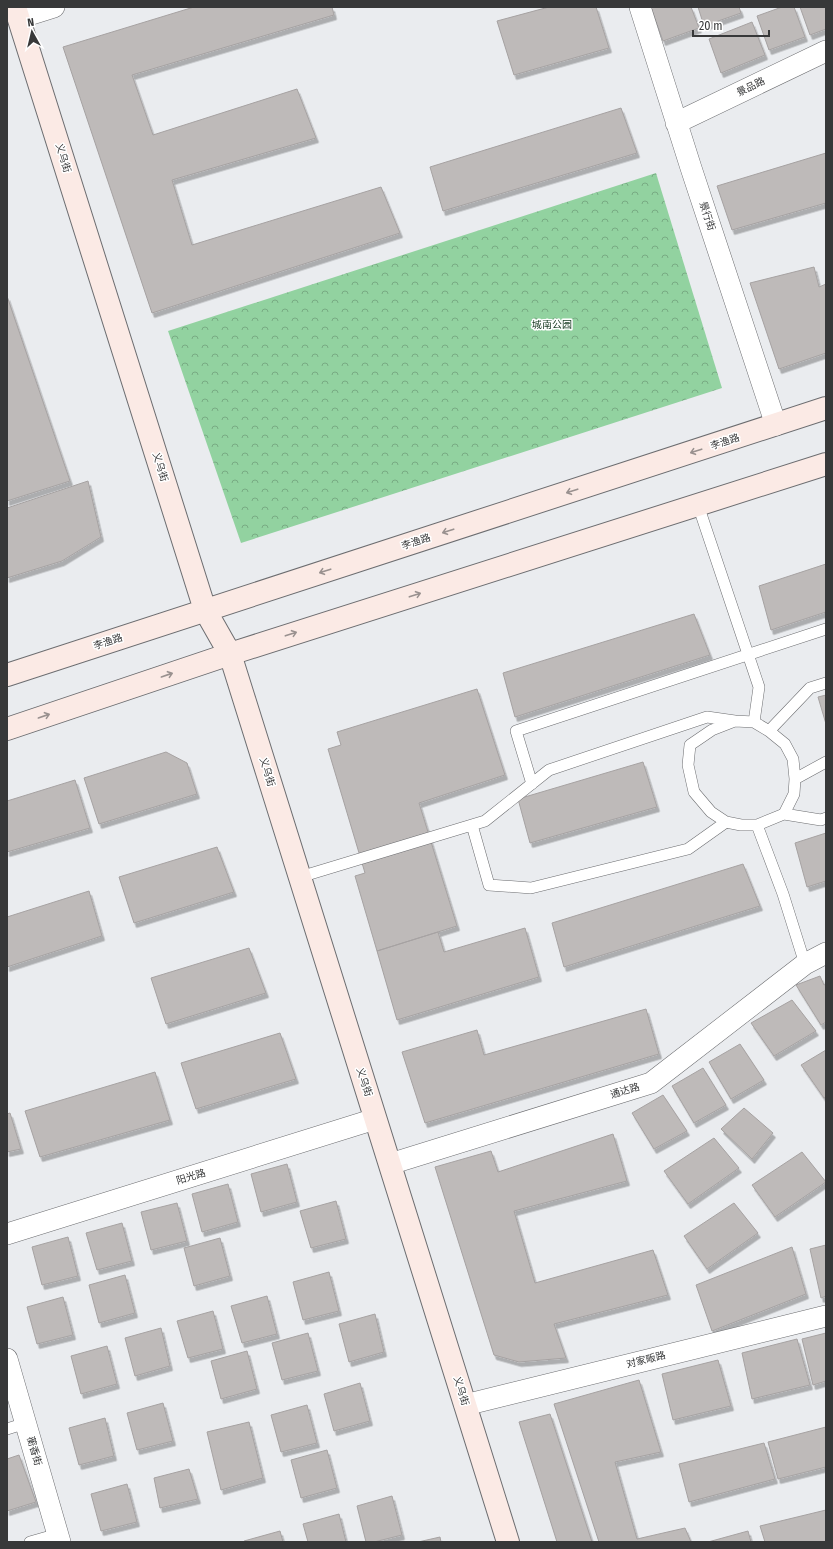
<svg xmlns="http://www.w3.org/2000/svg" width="833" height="1549" font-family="'Fira Sans Condensed','Noto Sans SC',sans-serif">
  <defs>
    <pattern id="park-crowns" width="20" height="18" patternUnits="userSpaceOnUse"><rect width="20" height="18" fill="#92d2a0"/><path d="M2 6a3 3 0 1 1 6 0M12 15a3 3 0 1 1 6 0" fill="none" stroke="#78ab83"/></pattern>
    <filter id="shadow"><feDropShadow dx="2.5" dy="4.5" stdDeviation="0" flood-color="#0004"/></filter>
  </defs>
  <rect width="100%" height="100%" fill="#eaecef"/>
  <path fill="url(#park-crowns)" d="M 656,173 L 722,388 L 241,543 L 168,331 Z"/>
  <path fill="#bebab9" stroke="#a6a2a2" filter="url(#shadow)" d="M 194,7 L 332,7 L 334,15 L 132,75 L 153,135 L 297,89 L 316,138 L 172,180 L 192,245 L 381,187 L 400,233 L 152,313 L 63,47 Z
    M 549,7 L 596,7 L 609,48 L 514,75 L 497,21 Z
    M 651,7 L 691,7 L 699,28 L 663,41 Z
    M 698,7 L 739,7 L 741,13 L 704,26 Z
    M 782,7 L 794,7 L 805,37 L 769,50 L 757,16 Z
    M 800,7 L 826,7 L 826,29 L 810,35 Z
    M 752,22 L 765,55 L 721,73 L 709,39 Z
    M 621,108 L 637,153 L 443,211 L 430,167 Z
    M 826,153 L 826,203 L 732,230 L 717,186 Z
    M 814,267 L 819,287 L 826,284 L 826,353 L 779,369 L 750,283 Z
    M 7,296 L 70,481 L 7,501 Z
    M 88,481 L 101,537 L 62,561 L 7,578 L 7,508 Z
    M 826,564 L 826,612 L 771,630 L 759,586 Z
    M 694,614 L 710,655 L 515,717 L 503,673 Z
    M 477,689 L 505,775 L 419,803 L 457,926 L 377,951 L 355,876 L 365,873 L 328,749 L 341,745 L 337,732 Z
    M 826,695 L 826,724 L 818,697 Z
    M 166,752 L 187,763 L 197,794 L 99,824 L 84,778 Z
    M 643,762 L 657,807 L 530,843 L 518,799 Z
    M 75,780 L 90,828 L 7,852 L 7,801 Z
    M 826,833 L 826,881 L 807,887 L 795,843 Z
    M 217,847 L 234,892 L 134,923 L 119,877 Z
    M 743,864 L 760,906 L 564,967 L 552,923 Z
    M 89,891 L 102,936 L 7,967 L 7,917 Z
    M 525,928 L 539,977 L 397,1020 L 377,951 L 438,932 L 444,952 Z
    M 249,948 L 266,993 L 166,1024 L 151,978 Z
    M 820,976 L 824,985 L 826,984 L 826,1022 L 821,1025 L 796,985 Z
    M 792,1000 L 816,1031 L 774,1056 L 751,1023 Z
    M 646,1009 L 659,1054 L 425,1123 L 402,1052 L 477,1030 L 484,1055 Z
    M 280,1033 L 296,1079 L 196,1109 L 181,1063 Z
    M 740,1044 L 764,1080 L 731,1099 L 709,1062 Z
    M 826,1050 L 826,1096 L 824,1098 L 801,1065 Z
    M 703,1068 L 726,1105 L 694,1123 L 672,1086 Z
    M 155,1072 L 170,1120 L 40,1157 L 25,1111 Z
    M 663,1095 L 687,1131 L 654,1149 L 632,1113 Z
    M 744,1108 L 773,1133 L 752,1159 L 721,1129 Z
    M 10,1113 L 21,1149 L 7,1152 L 7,1114 Z
    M 613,1134 L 627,1181 L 514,1211 L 535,1283 L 653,1250 L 668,1295 L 554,1324 L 566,1358 L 519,1362 L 494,1355 L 435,1167 L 491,1151 L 498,1172 Z
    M 714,1138 L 739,1168 L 688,1204 L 664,1171 Z
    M 802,1152 L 826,1182 L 775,1217 L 752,1185 Z
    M 287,1164 L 297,1202 L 261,1212 L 251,1174 Z
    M 228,1184 L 238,1222 L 202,1232 L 192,1194 Z
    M 336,1201 L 346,1239 L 311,1248 L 300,1211 Z
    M 177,1203 L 187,1241 L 151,1250 L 141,1212 Z
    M 734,1203 L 758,1233 L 707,1269 L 684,1236 Z
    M 122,1223 L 132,1261 L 97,1270 L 86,1233 Z
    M 68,1237 L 78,1276 L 42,1285 L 32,1247 Z
    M 220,1238 L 230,1276 L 194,1286 L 184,1248 Z
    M 826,1245 L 826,1296 L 821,1298 L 810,1249 Z
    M 792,1247 L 806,1294 L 712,1331 L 696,1285 Z
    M 329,1272 L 339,1311 L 303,1320 L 293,1282 Z
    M 125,1275 L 135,1313 L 99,1323 L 89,1285 Z
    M 267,1296 L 277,1334 L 242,1343 L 231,1306 Z
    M 63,1297 L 73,1335 L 37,1344 L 27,1307 Z
    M 213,1311 L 223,1349 L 188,1358 L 177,1321 Z
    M 375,1314 L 384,1352 L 349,1362 L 339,1324 Z
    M 161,1328 L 170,1366 L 135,1376 L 125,1338 Z
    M 308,1333 L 318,1371 L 282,1380 L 272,1343 Z
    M 826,1333 L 826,1381 L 813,1385 L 802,1339 Z
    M 797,1339 L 810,1385 L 752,1399 L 742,1353 Z
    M 107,1346 L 117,1384 L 81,1394 L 71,1356 Z
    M 247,1351 L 257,1389 L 221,1399 L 211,1361 Z
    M 718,1360 L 731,1406 L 673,1420 L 662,1374 Z
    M 639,1380 L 661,1452 L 615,1462 L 637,1539 L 685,1528 L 691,1542 L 599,1542 L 554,1404 Z
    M 360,1383 L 370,1421 L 334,1431 L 324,1394 Z
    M 163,1403 L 173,1441 L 137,1450 L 127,1413 Z
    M 307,1405 L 317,1443 L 281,1452 L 271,1415 Z
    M 550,1414 L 592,1542 L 557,1542 L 519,1422 Z
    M 105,1418 L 114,1456 L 79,1465 L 69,1428 Z
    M 249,1422 L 263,1478 L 221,1490 L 207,1432 Z
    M 826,1427 L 826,1467 L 778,1479 L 768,1442 Z
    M 764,1443 L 775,1479 L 689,1502 L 679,1464 Z
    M 327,1450 L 337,1488 L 301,1498 L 291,1460 Z
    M 19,1455 L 36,1502 L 7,1511 L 7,1459 Z
    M 189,1469 L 198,1499 L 160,1508 L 154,1478 Z
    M 127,1484 L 137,1522 L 101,1531 L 91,1494 Z
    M 392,1496 L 402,1535 L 374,1542 L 366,1542 L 357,1506 Z
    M 826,1510 L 826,1542 L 765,1542 L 760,1526 Z
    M 339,1514 L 346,1542 L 308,1542 L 303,1524 Z
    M 280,1531 L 283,1542 L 245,1542 L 244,1541 Z
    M 748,1531 L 751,1542 L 708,1542 Z
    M 440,1537 L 441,1542 L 418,1542 Z"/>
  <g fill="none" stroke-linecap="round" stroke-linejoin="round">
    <g stroke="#6c6d70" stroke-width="12">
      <path id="lane" d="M 698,505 L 759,687 L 754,722
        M 735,721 L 754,722 L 769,731 L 785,744 L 793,759 L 795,779 L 794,794 L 784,814 L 757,825 L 741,825 L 726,822 L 711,812 L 694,792 L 688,765 L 690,745 L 712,730 Z
        M 769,731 L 810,688 L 826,683
        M 795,779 L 826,762
        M 532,784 L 516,731 L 826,629
        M 784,814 L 821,820 L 826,818
        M 472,825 L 489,885 L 531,888 L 688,849 L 726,822
        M 757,825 L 783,894 L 805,964
        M 300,877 L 485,821 L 549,770 L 707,717 L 735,721
        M 7,1429 L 26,1423
        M 30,1542 L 58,1534"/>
    </g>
    <g stroke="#6c6d70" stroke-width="22">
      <path id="street" d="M 640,7 L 691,168 L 776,425
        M 19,18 L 54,7
        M 676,123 L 826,51
        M 390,1164 L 651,1083 L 805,964 L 826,953
        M 7,1234 L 375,1119
        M 7,1359 L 60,1542
        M 465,1405 L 826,1316"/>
    </g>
    <g stroke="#6c6d70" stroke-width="24">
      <path id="secondary" d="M 15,7 L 205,610 L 230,654 L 508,1542
        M 7,675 L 826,408
        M 7,729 L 230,654 L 826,464"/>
    </g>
    <use href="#lane" stroke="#fff" stroke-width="11"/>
    <use href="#street" stroke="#fff" stroke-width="21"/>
    <use href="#secondary" stroke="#fbeae5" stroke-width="22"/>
  </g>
  <defs><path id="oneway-shaft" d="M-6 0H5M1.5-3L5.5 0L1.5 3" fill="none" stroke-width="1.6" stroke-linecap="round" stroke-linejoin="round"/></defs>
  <g stroke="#99918f">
    <use href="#oneway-shaft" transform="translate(696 451) rotate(162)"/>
    <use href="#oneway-shaft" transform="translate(572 491) rotate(162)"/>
    <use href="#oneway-shaft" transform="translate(448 531) rotate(162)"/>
    <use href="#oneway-shaft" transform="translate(325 571) rotate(162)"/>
    <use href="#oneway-shaft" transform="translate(415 595) rotate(-18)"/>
    <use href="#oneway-shaft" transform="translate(291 634) rotate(-18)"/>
    <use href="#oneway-shaft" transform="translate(167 675) rotate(-19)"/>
    <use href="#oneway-shaft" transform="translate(44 716) rotate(-19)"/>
  </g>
  <g text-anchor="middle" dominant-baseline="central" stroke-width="3" stroke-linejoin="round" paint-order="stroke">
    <g font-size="10" fill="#373839" stroke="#fff">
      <text transform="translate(751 87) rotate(-26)">景品路</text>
      <text transform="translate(63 158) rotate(73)">义乌街</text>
      <text transform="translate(707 216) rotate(72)">景行街</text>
      <text transform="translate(725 442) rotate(-18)">李渔路</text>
      <text transform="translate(160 467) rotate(73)">义乌街</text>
      <text transform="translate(416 542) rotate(-18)">李渔路</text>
      <text transform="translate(108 642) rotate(-18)">李渔路</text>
      <text transform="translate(267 772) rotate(73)">义乌街</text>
      <text transform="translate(364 1082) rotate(72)">义乌街</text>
      <text transform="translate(625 1091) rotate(-17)">通达路</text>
      <text transform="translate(191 1177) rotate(-17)">阳光路</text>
      <text transform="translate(646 1360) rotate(-14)">对家畈路</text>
      <text transform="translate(461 1391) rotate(73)">义乌街</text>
      <text transform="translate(34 1451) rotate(74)">蘅香街</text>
    </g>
    <g font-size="10" fill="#12361d" stroke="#fff">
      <text x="552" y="325">城南公园</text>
    </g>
  </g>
  <rect width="833" height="1549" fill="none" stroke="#373839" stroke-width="16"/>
  <g transform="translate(32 32) rotate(352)" stroke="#ffffff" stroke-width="3" paint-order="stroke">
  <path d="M0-3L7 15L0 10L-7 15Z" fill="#373839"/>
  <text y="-6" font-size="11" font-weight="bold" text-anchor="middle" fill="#373839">N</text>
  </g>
  <path d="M693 30v6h76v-6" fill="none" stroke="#373839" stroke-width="2"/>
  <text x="699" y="30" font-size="12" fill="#373839" stroke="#ffffff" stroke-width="3" paint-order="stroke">20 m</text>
</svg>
